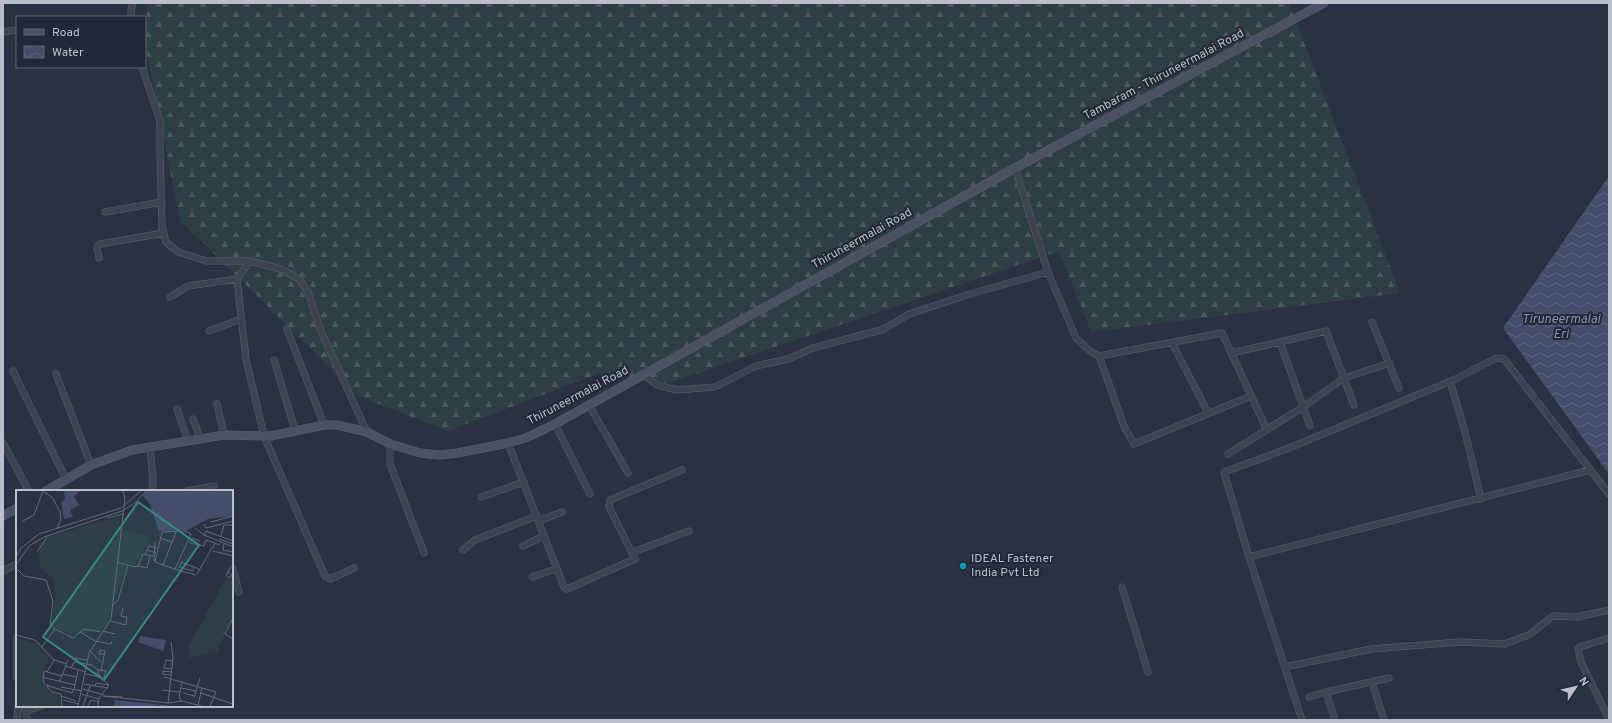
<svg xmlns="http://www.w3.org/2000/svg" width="1612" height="723" font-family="Overpass,sans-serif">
  <defs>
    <pattern id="forest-firs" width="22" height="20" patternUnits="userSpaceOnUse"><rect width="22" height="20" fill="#2d3f44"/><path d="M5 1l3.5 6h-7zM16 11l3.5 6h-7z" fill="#4a595e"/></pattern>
    <pattern id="water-waves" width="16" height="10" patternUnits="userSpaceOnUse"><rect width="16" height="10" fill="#434e6b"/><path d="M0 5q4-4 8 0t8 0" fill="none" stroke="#5c667f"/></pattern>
  </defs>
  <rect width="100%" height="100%" fill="#2a3142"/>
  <path fill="url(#forest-firs)" d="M 148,3 L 1289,3 L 1400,293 L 1091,332 L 1059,251 L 669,383 L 598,374 L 448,431 L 358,396 L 223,262 L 180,221 L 145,44 Z"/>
  <path fill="url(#water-waves)" d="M 1609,176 L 1609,474 L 1503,328 Z"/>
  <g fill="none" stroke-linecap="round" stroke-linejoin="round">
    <g stroke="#5c616f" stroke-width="7">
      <path id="street" d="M 131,17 L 131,10 L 133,3
        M 3,32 L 17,30
        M 142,67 L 160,121 L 160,151 L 162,227 L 166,242 L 178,252 L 206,261 L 250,261 L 281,269 L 299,279 L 308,292 L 320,329 L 367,432
        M 1015,168 L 1048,272 L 1076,338 L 1090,351 L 1099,356 L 1222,333 L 1267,430
        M 105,212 L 162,202
        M 99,258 L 97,247 L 100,244 L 164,233
        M 250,261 L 237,279 L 246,359 L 264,436 L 325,576 L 331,579 L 354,568
        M 170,297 L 188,286 L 237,279
        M 1372,322 L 1399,388
        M 287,329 L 324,425
        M 209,331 L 241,319
        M 1280,342 L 1326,331 L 1354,405
        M 1172,343 L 1208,413
        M 1231,353 L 1280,342 L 1310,426
        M 1099,356 L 1124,426 L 1134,444 L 1251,396
        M 274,360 L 295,430
        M 13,371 L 66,479
        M 56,374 L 91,465
        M 643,374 L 657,385 L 677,390 L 715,387 L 756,366 L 788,359 L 813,348 L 884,329 L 909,314 L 970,294 L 1048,272
        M 1450,381 L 1465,432 L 1481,499
        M 217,404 L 224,435
        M 589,405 L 628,473
        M 177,409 L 188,441
        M 193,419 L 201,440
        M 555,424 L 590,494
        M 3,443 L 29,491
        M 508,443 L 564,587 L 567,589 L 635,559 L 609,507 L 610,500 L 682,470
        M 390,444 L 390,464 L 424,553
        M 150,447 L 153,480 L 152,491
        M 1228,454 L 1303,407 L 1344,378 L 1390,363
        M 187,491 L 214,486
        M 481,497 L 524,482
        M 539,521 L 562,512
        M 523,546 L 544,536
        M 463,550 L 475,540 L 537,516
        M 633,552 L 689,531
        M 1249,557 L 1590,470
        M 233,568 L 239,592
        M 3,571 L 17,564
        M 532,577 L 556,569
        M 1122,587 L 1148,672
        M 17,636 L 17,678
        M 1609,638 L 1580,647 L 1578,649 L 1581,662 L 1609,719
        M 1285,667 L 1371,649 L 1460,642 L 1504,644 L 1529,635 L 1553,616 L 1577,617 L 1609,610
        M 1372,682 L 1384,720
        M 1309,697 L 1326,692
        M 25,711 L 28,720
        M 18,714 L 41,706
        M 17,720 L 18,706
        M 1302,720 L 1249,557 L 1224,472 L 1284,450 L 1456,379 L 1496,358 L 1504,359 L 1609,494
        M 1335,720 L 1326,692 L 1389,678"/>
    </g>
    <g stroke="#5c616f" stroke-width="9">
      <path id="secondary" d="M 46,491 L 91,465 L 132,450 L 224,435 L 271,436 L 324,425 L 337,425 L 367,432 L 390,444 L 420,453 L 439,455 L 458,453 L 508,443 L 526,438 L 555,424 L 1015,168 L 1324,3
        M 3,516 L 17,508"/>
    </g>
    <use href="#street" stroke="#3e4352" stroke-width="6"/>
    <use href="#secondary" stroke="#4c5264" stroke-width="8"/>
  </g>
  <circle fill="#0f9aa8" stroke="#222837" stroke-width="1.5" cx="963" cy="566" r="4"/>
  <g text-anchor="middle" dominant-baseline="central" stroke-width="4" stroke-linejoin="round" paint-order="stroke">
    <g font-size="12" fill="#bbbfcb" stroke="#222837">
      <text transform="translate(1164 75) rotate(-28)">Tambaram - Thiruneermalai Road</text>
      <text transform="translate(862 239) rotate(-29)">Thiruneermalai Road</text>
      <text transform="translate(578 396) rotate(-28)">Thiruneermalai Road</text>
    </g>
    <g font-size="12" fill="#bbbfcb" stroke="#222837" text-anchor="start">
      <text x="971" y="559">IDEAL Fastener<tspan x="971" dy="14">India Pvt Ltd</tspan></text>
    </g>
    <g font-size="13" font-style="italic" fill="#8691b0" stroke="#222837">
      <text x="1561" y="320">Tiruneermalai<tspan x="1561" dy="15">Eri</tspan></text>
    </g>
  </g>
  <g transform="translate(16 490)">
    <rect width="217" height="217" fill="#2a3142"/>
    <path d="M 210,88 L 214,91 L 217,88 L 217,127 L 201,161 L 173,168 L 173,156 Z" fill="#2d3f44"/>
    <path d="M 104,26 L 103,39 L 134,47 L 119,75 L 111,74 L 90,135 L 82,141 L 56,145 L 39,138 L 35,134 L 39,109 L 38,89 L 24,78 L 23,61 L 30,47 ZM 0,147 L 21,154 L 25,161 L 33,166 L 25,193 L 35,203 L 44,205 L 45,216 L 0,216 Z" fill="#2d3f44"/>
    <path d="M 48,1 L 64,1 L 58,6 L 63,15 L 54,20 L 57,27 L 48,29 L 45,12 L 49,10 ZM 130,1 L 217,1 L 217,26 L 192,29 L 171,40 L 143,41 L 134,15 L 127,6 ZM 124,146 L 150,150 L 147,161 L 122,152 ZM 99,210 L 157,216 L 97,216 Z" fill="#434e6b"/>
    <path fill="none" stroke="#646a79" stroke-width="1" d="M 28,2 L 36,7 L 44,22 L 45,29 L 41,38M 91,28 L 107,24M 5,32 L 18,25 L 27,1M 195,32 L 217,26M 188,34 L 190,38 L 217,31M 179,38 L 188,45 L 217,57M 188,45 L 190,41 L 217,51M 205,46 L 208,35 L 217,35M 144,48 L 156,52M 203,49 L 217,54M 184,51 L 176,48 L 174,53 L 188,56 L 190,50 L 199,53M 208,54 L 207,60 L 217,62M 131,60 L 133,56 L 141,58M 197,61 L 217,66M 21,62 L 31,47M 129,65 L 131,60 L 140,63M 0,67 L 5,58 L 23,44 L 105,18 L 125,1M 138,71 L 139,52M 166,71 L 163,77 L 177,81 L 178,77M 101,72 L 119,77 L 122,76 L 127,64 L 138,66M 165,72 L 183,79M 0,75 L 13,56 L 28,47 L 106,21 L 119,13 L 130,1M 147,75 L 160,42M 122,76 L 131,78 L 134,66M 0,78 L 8,86 L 30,90 L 37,111 L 34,135 L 39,139 L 25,158M 159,79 L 175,44 L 169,41 L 146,42 L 139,72 L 147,75 L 165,81 L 180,85M 212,82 L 216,85 L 214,88 L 210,85 L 216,75 L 217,74M 181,84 L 199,53 L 203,55 L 204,53M 97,115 L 102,110 L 112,75M 217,128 L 209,144 L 217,149M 94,131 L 110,135 L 111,127 L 105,126 L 107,118M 39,139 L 57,148 L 68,139 L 85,142M 87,141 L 99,144M 64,142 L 79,151 L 95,154 L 96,151M 0,145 L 19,150 L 38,170 L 51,174M 74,161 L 85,172M 59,168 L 71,170M 38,170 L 31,182 L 46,186M 49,176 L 70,182M 55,178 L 58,172 L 76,175 L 82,180 L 90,181 L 88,188M 156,179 L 148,178 L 150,170 L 157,171M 31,181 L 28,182 L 27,192 L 36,202 L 45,204 L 46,216M 85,181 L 89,161 L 84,160 L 83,164 L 88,164M 46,184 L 61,187M 70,184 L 84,187M 155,185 L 147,184 L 147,181 L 156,182M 26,187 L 59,195M 148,187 L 200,202 L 194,216M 44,191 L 52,170M 68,194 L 92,198M 30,195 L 56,203 L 57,200M 79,196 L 80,193 L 93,195M 45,197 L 66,201M 165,198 L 180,201M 58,199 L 62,181M 67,199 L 88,205M 146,200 L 163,202M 167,203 L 179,206M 185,203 L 217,214M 65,204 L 83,209M 45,206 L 60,211M 87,206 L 152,213 L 166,211 L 185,216M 88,206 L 106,207M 178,208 L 184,188M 47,210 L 63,214M 165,211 L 163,206 L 166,193M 152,213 L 157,168 L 155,152M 182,215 L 186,198M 62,216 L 73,163 L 95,129 L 109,8 L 107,1M 67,216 L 74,196M 72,216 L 75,210 L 82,212M 82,216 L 83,208 L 93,195 L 82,184 L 82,180"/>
    <path fill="#3a8885" fill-opacity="0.15" stroke="#3a8885" stroke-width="2" d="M 122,12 L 183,55 L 88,190 L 27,147 Z"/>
    <rect width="217" height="217" fill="none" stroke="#bbbfcb" stroke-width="2"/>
  </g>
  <rect width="1612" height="723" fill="none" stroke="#bbbfcb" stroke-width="8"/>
  <rect x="16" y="16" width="130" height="52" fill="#222837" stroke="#5f6472"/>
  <rect x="24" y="29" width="20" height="6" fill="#4c5264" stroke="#5f6472"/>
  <text x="52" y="36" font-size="12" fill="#bbbfcb">Road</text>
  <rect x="24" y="46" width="20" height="12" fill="url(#water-waves)" stroke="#5f6472"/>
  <text x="52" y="56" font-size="12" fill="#bbbfcb">Water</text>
  <g transform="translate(1576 687) rotate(55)" stroke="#222837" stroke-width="3" paint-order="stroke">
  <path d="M0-3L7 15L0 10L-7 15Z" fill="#bbbfcb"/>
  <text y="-6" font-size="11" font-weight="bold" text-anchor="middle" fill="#bbbfcb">N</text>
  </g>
</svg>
